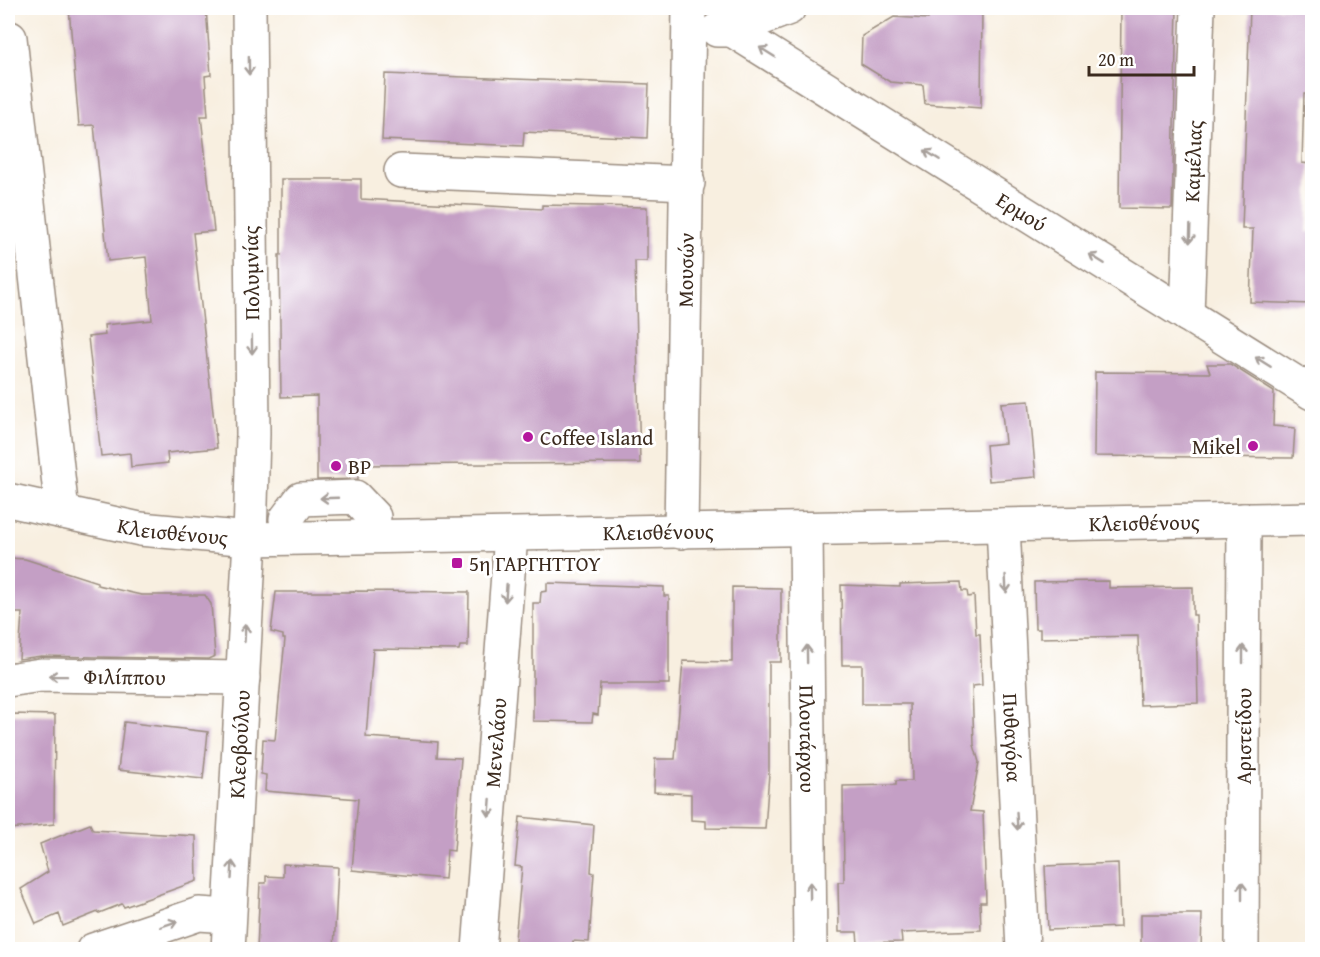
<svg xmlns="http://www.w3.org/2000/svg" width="1320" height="957" font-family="'Gentium Book Plus',serif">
  <rect width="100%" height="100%" fill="#fff"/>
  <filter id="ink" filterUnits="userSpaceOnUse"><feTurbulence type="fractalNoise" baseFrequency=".0167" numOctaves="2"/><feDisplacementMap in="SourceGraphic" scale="12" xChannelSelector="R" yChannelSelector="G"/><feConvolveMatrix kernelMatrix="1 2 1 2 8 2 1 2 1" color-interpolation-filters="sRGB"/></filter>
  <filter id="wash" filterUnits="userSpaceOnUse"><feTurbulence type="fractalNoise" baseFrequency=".008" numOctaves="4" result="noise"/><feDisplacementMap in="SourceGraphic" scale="24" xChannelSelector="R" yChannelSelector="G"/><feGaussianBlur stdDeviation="1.35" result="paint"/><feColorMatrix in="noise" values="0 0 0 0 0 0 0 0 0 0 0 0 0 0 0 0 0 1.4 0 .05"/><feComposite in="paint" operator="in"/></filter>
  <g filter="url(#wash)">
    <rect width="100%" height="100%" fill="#f8efe0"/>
    <g id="blocks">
      <path fill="#c49fc5" d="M 69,8 L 206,8 L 211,75 L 205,76 L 208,116 L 201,116 L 214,231 L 193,233 L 217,448 L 167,453 L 168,463 L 131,467 L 130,453 L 101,456 L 88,337 L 105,335 L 104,325 L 152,320 L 146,257 L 108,261 L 94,125 L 79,126 Z
        M 929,8 L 982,8 L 981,108 L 925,104 L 923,85 L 890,82 L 861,64 L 862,36 L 894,17 L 928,19 Z
        M 1121,8 L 1177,8 L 1172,209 L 1119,208 Z
        M 1250,8 L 1309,8 L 1308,29 L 1312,29 L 1312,94 L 1304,94 L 1302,163 L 1310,164 L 1307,232 L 1312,232 L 1312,304 L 1250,302 L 1253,229 L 1242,229 Z
        M 385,74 L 649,84 L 647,138 L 524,132 L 523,146 L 382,140 Z
        M 281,179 L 361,179 L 361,199 L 542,209 L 542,205 L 647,207 L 647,261 L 635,261 L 640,463 L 358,465 L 358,479 L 317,480 L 317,396 L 281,397 L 279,255 L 281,255 Z
        M 1207,364 L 1230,364 L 1274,392 L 1273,426 L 1295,428 L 1293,458 L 1094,456 L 1095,372 L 1210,373 Z
        M 1029,401 L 1036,477 L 989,481 L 986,445 L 1005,443 L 1001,403 Z
        M 8,558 L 25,559 L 97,582 L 97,585 L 141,595 L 205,595 L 211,604 L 215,656 L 208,659 L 41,656 L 19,659 L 22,613 L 8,613 Z
        M 1109,581 L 1109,588 L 1193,587 L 1193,615 L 1196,615 L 1198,703 L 1140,705 L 1138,636 L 1040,638 L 1040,629 L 1035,629 L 1034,582 Z
        M 961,582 L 962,591 L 967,591 L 968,597 L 974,596 L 976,634 L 980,634 L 982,685 L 972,686 L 974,745 L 979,762 L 970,811 L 983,812 L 986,902 L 980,902 L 981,930 L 901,933 L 902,942 L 858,943 L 857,932 L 839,932 L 838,882 L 844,882 L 843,786 L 896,785 L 896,781 L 912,781 L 910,704 L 862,704 L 862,665 L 842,665 L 841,585 L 900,587 L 900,584 Z
        M 547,583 L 664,587 L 664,596 L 669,596 L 669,684 L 600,684 L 598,715 L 593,714 L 592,722 L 533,721 L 533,603 L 540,603 L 541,592 L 547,591 Z
        M 732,587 L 781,588 L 781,662 L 769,662 L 769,773 L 765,829 L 706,828 L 706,821 L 691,820 L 691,794 L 654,792 L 655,759 L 675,759 L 683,661 L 732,662 Z
        M 350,591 L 469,592 L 468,646 L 460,646 L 459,650 L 373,649 L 366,737 L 438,742 L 437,757 L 461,758 L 454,851 L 447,850 L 445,879 L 352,870 L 358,799 L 265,791 L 266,775 L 261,774 L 263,739 L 275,740 L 285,639 L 283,639 L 283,635 L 271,632 L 276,592 L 350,592 Z
        M 11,714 L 55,715 L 54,824 L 10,829 Z
        M 124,722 L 208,732 L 203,779 L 118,770 Z
        M 520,817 L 594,825 L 591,872 L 594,873 L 589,942 L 573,941 L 572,950 L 514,950 L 522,867 L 515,866 Z
        M 90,824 L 93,830 L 196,836 L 197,881 L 124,907 L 122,904 L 99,913 L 98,912 L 63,926 L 59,914 L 36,924 L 21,889 L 48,872 L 40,844 Z
        M 1118,863 L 1120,927 L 1048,930 L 1045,866 Z
        M 283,864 L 338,867 L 334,950 L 257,950 L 260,883 L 266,883 L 266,876 L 283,877 Z
        M 1141,914 L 1202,914 L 1201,950 L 1141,950 Z"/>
    </g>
  </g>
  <g filter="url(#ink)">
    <use href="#blocks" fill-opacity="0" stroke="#9a8c7f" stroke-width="1.5"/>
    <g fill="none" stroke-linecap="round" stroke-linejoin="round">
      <g stroke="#9a8c7f" stroke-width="36">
        <g id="minor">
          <path d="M 717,30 L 732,30 L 789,8"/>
          <path id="s1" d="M 732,30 L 1312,393"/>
          <path d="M 10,38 L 62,512"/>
          <path d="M 401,171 L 688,183"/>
          <path id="s2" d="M 1187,315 L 1198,8"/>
          <path d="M 286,519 L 301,499 L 355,497 L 374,517"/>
          <path id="s3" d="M 1003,525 L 1023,950"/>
          <path id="s4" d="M 806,529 L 810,950"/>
          <path id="s5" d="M 681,532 L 689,8"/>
          <path id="s6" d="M 8,680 L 41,675 L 243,678"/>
          <path d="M 93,950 L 199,914 L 229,916"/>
          <path id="s7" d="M 228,950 L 250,539 L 253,434 L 249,8"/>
          <path id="s8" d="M 479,950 L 511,535"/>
          <path id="s9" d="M 1242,950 L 1244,520"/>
        </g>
      </g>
      <g stroke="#9a8c7f" stroke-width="36">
        <g id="major">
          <path id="s10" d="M 8,500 L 140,529 L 250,539 L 1312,519"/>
        </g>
      </g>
      <use href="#minor" stroke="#fff" stroke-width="33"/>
      <use href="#major" stroke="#fff" stroke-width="33"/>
    </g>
    <defs><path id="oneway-shaft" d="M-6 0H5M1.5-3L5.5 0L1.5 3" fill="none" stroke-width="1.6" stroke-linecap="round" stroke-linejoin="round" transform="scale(1.5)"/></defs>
    <g stroke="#a79f9a">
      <use href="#oneway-shaft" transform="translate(767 52) rotate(-148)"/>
      <use href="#oneway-shaft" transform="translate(249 66) rotate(89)"/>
      <use href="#oneway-shaft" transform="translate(932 155) rotate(-148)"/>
      <use href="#oneway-shaft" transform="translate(1190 234) rotate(92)"/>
      <use href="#oneway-shaft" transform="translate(1097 259) rotate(-148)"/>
      <use href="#oneway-shaft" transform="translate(252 345) rotate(89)"/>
      <use href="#oneway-shaft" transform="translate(1263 362) rotate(-148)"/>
      <use href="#oneway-shaft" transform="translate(329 498) rotate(178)"/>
      <use href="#oneway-shaft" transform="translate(1006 584) rotate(87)"/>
      <use href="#oneway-shaft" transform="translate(506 593) rotate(94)"/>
      <use href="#oneway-shaft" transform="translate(245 633) rotate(-87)"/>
      <use href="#oneway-shaft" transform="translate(807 654) rotate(-91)"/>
      <use href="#oneway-shaft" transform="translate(1243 654) rotate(-90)"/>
      <use href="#oneway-shaft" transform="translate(58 676) rotate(-179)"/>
      <use href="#oneway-shaft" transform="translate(490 808) rotate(94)"/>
      <use href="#oneway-shaft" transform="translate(1017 821) rotate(87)"/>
      <use href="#oneway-shaft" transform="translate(232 870) rotate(-87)"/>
      <use href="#oneway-shaft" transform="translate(810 891) rotate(-91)"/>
      <use href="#oneway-shaft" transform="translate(1242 891) rotate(-90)"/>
      <use href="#oneway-shaft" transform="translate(169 924) rotate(-18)"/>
    </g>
  </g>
  <g fill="#b5179e" stroke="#fff" stroke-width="2">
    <circle cx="528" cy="437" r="6"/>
    <circle cx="1253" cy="446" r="6"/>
    <circle cx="336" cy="466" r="6"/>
    <rect x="451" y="557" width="12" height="12" rx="3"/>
  </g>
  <g text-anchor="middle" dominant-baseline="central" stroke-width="6" stroke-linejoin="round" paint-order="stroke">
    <g font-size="21" fill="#3b2a1e" stroke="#fff">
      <text stroke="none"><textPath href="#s2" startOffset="154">Καμέλιας</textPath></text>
      <text stroke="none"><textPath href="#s1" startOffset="342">Ερμού</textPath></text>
      <text stroke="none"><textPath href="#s5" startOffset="262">Μουσών</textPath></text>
      <text transform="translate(251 273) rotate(-91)">Πολυμνίας</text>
      <text stroke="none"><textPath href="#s10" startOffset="1140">Κλεισθένους</textPath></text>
      <text stroke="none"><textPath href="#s10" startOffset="168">Κλεισθένους</textPath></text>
      <text stroke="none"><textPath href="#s10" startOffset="654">Κλεισθένους</textPath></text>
      <text stroke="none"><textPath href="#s6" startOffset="117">Φιλίππου</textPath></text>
      <text stroke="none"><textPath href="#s9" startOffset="214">Αριστείδου</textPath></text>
      <text stroke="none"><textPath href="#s3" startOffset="213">Πυθαγόρα</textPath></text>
      <text stroke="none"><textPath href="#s4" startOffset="210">Πλουτάρχου</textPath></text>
      <text stroke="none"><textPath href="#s8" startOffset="208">Μενελάου</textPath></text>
      <text stroke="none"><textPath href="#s7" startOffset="206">Κλεοβούλου</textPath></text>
    </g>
    <g font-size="21" fill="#3b2a1e" stroke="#fff" text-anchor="start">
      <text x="540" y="437">Coffee Island</text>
      <text x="1241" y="446" text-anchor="end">Mikel</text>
      <text x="348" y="466">BP</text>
      <text x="469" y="563">5η ΓΑΡΓΗΤΤΟΥ</text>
    </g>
  </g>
  <rect width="1320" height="957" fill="none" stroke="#fff" stroke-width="30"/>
  <path d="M1089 66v9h105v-9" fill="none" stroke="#3b2a1e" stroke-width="3"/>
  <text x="1098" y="66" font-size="18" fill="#3b2a1e" stroke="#ffffff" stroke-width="4.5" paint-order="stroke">20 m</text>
</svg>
